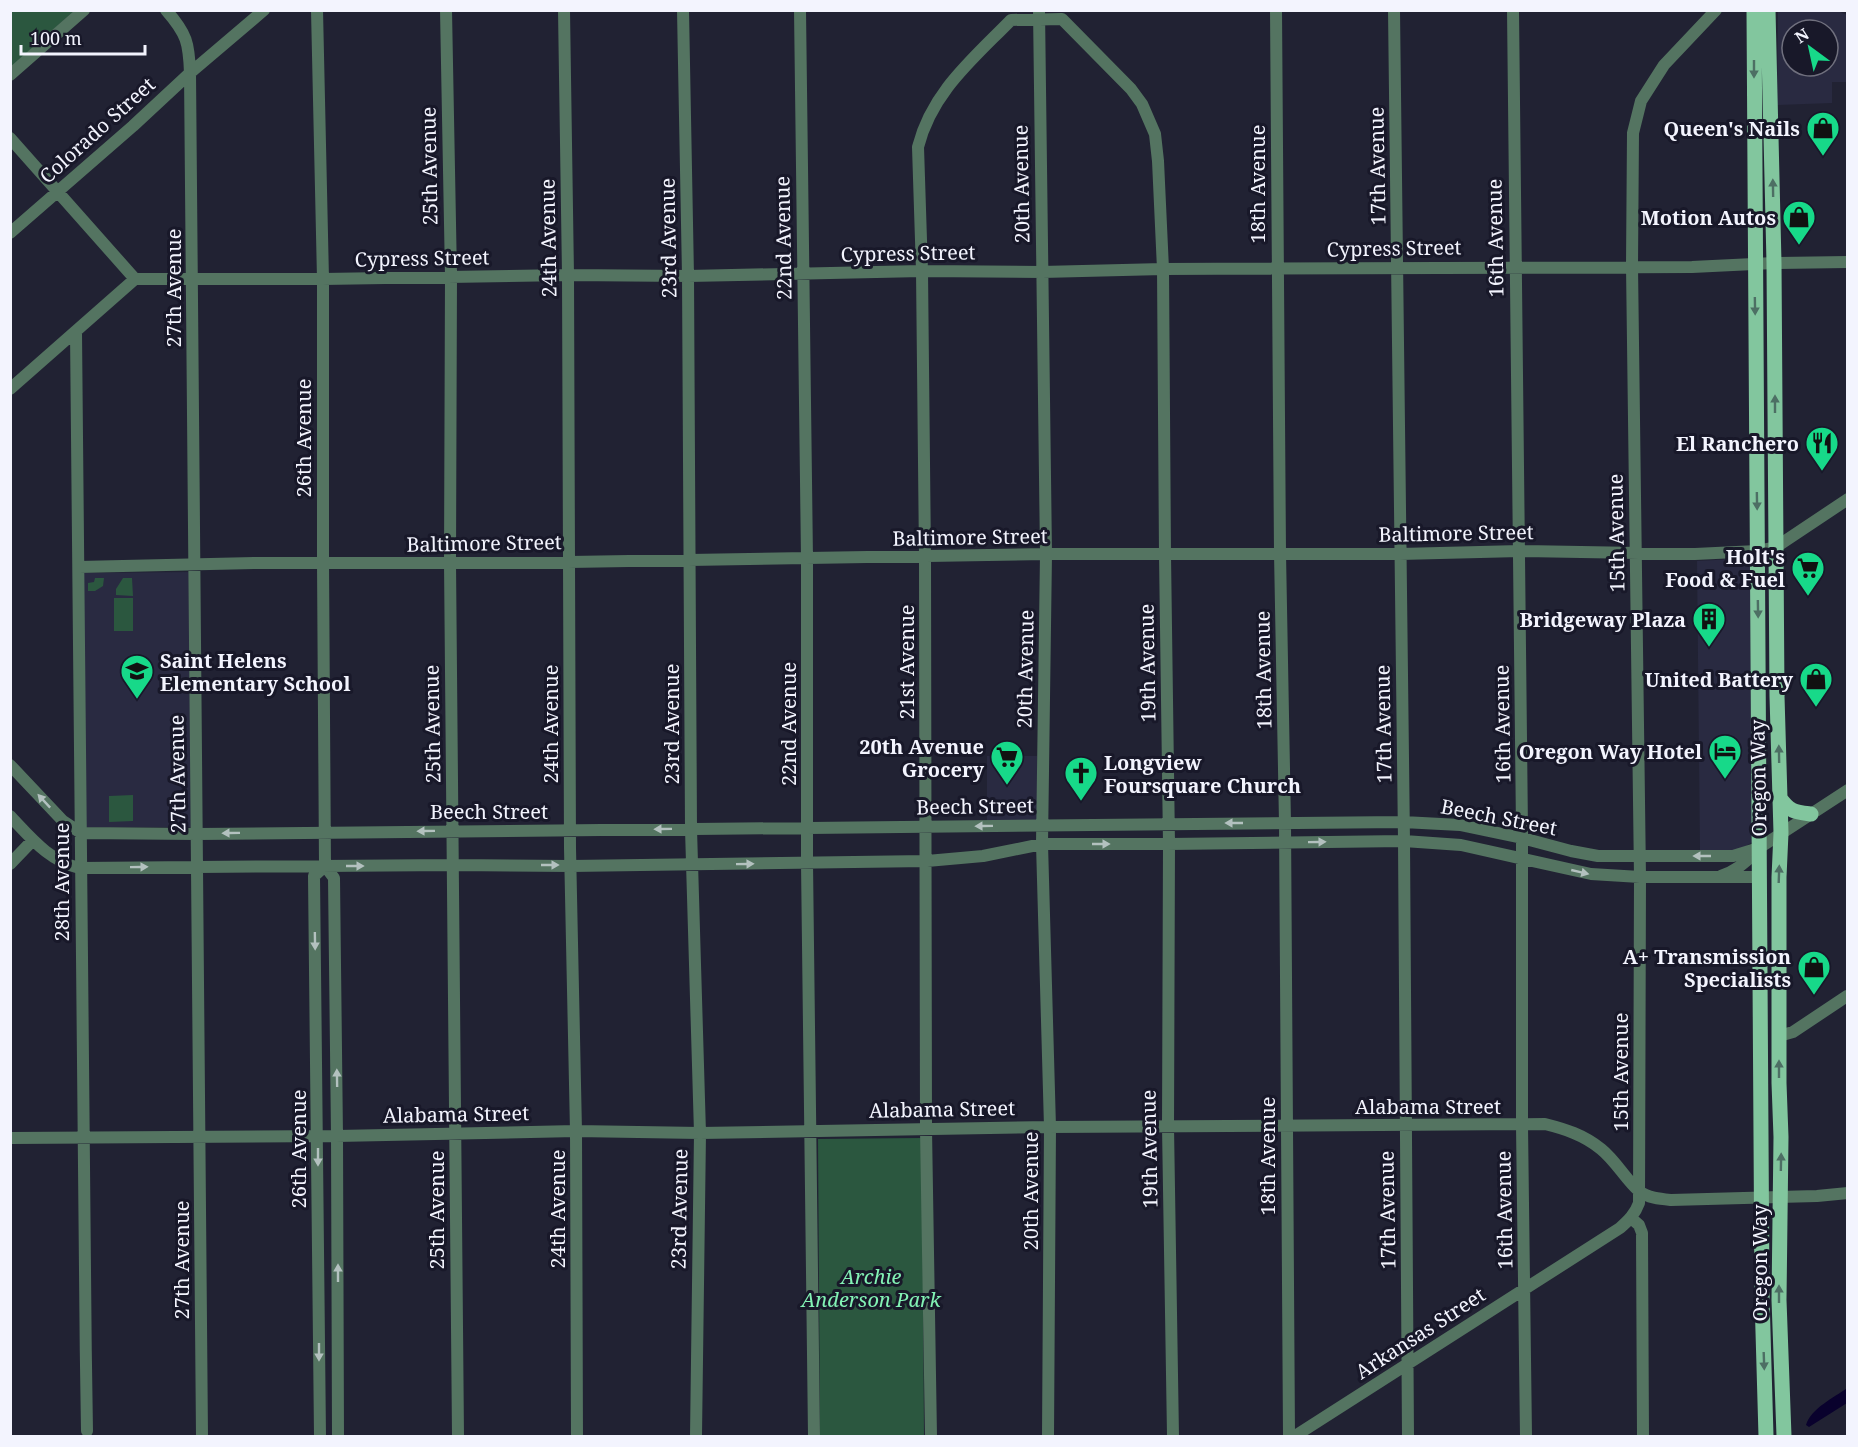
<svg xmlns="http://www.w3.org/2000/svg" width="1858" height="1447" font-family="'Noto Serif',serif">
  <rect width="100%" height="100%" fill="#212233"/>
  <path fill="#292a41" fill-rule="evenodd" d="M 1778,11 L 1838,11 L 1847,15 L 1847,82 L 1832,82 L 1832,103 L 1777,105 ZM 1792,30 L 1828,30 L 1828,66 L 1792,66 Z
    M 1752,558 L 1754,841 L 1738,851 L 1700,852 L 1697,561 Z
    M 190,572 L 191,827 L 84,827 L 83,573 Z
    M 987,756 L 1037,756 L 1038,821 L 987,821 Z"/>
  <path fill="#2b573f" d="M 11,10 L 74,11 L 11,67 Z
    M 95,578 L 104,578 L 103,586 L 95,591 L 88,591 L 88,583 L 94,582 Z
    M 123,578 L 132,578 L 133,596 L 116,595 L 116,589 Z
    M 114,598 L 133,598 L 133,631 L 114,631 Z
    M 133,795 L 133,821 L 109,822 L 109,796 Z
    M 922,1138 L 924,1436 L 820,1436 L 818,1139 Z"/>
  <path fill="#09012d" d="M 1847,1388 L 1847,1403 L 1809,1427 L 1806,1425 C 1811,1408 1834,1398 1847,1388 Z"/>
  <g fill="none" stroke-linecap="round" stroke-linejoin="round">
    <path stroke="#547461" stroke-width="12" d="M 166,10 C 187,34 189,43 190,73 L 202,1436
      M 317,10 L 323,279 L 323,563 L 325,866 L 334,878 L 337,1136 L 338,1436
      M 446,10 L 451,276 L 450,562 L 458,1436
      M 564,10 L 568,275 L 570,848 L 576,1131 L 577,1436
      M 683,10 L 688,276 L 691,829 L 700,1133 L 696,1436
      M 800,10 L 807,559 L 807,863 L 814,1436
      M 1039,10 L 1046,554 L 1042,844 L 1050,1127 L 1048,1436
      M 1276,10 L 1280,553 L 1285,823 L 1289,1436
      M 1394,10 L 1404,841 L 1408,1436
      M 1513,10 L 1522,830 L 1522,1126 L 1526,1436
      M 10,75 L 84,10
      M 10,138 L 135,279
      M 10,233 L 133,126 L 190,73 L 264,10
      M 76,332 C 81,699 81,1065 87,1431
      M 10,389 L 135,279 L 323,279 L 568,275 L 688,276 L 922,271 L 1042,272 L 1163,269 L 1692,267 L 1774,263 L 1848,262
      M 79,567 L 254,563 L 509,563 L 1046,554 L 1400,554 L 1520,551 L 1695,554 L 1757,551 L 1776,547 L 1848,499
      M 10,765 L 63,821 L 81,833 L 197,834 L 1403,822 L 1460,825 L 1522,838 L 1571,851 L 1598,856 L 1733,856 L 1759,848 L 1848,790
      M 10,816 C 31,838 50,862 80,868 L 453,865 L 571,866 L 927,861 L 983,856 L 1042,844 L 1169,844 L 1404,841 L 1461,845 L 1591,874 L 1640,877 L 1760,877
      M 10,864 L 33,840
      M 1721,876 C 1735,871 1746,863 1755,852
      M 1779,1036 L 1793,1032 L 1847,996
      M 10,1138 L 337,1136 L 576,1131 L 700,1133 L 1050,1127 L 1545,1124 C 1565,1129 1584,1135 1601,1149 C 1616,1161 1626,1180 1639,1191 C 1648,1198 1660,1199 1671,1200 L 1817,1196 L 1848,1193
      M 1631,1218 L 1639,1225 L 1642,1233 L 1643,1436
      M 320,1436 L 314,876 L 325,866
      M 931,1436 L 926,1129 L 925,557 L 922,271 L 918,147 C 932,92 973,59 1011,20 L 1062,19 L 1131,89 L 1142,104 L 1155,134 L 1158,161 L 1163,269 L 1165,555 L 1169,844 L 1168,1127 L 1173,1436
      M 1295,1436 L 1620,1228 C 1629,1220 1635,1214 1639,1203 L 1640,877 L 1632,266 L 1633,133 L 1641,101 L 1664,65 L 1716,10"/>
    <path stroke="#82c69e" stroke-width="15" d="M 1754,10 L 1762,1297 L 1766,1436
      M 1768,10 L 1774,263 L 1777,696 L 1781,833 L 1779,877 L 1779,1083 L 1781,1137 L 1779,1300 L 1784,1436
      M 1780,798 C 1790,812 1795,812 1811,814"/>
  </g>
  <defs><path id="oneway-solid" d="M-6-.8H1V-3.2L6.5 0L1 3.2V.8H-6Z" transform="scale(1.5)"/></defs>
  <g fill="#4d6f64">
    <use href="#oneway-solid" transform="translate(1754 69) rotate(90)"/>
    <use href="#oneway-solid" transform="translate(1773 188) rotate(-91)"/>
    <use href="#oneway-solid" transform="translate(1755 306) rotate(89)"/>
    <use href="#oneway-solid" transform="translate(1775 404) rotate(-90)"/>
    <use href="#oneway-solid" transform="translate(1757 501) rotate(89)"/>
    <use href="#oneway-solid" transform="translate(1758 609) rotate(89)"/>
    <use href="#oneway-solid" transform="translate(1779 754) rotate(-91)"/>
    <use href="#oneway-solid" transform="translate(1779 874) rotate(-88)"/>
    <use href="#oneway-solid" transform="translate(1779 1069) rotate(-90)"/>
    <use href="#oneway-solid" transform="translate(1781 1162) rotate(-89)"/>
    <use href="#oneway-solid" transform="translate(1779 1294) rotate(-90)"/>
    <use href="#oneway-solid" transform="translate(1764 1361) rotate(88)"/>
  </g>
  <g fill="#b3c1bf">
    <use href="#oneway-solid" transform="translate(44 801) rotate(-133)"/>
    <use href="#oneway-solid" transform="translate(1234 823) rotate(180)"/>
    <use href="#oneway-solid" transform="translate(984 826) rotate(179)"/>
    <use href="#oneway-solid" transform="translate(663 829) rotate(179)"/>
    <use href="#oneway-solid" transform="translate(426 831) rotate(179)"/>
    <use href="#oneway-solid" transform="translate(231 833) rotate(179)"/>
    <use href="#oneway-solid" transform="translate(1317 842) rotate(-1)"/>
    <use href="#oneway-solid" transform="translate(1101 844)"/>
    <use href="#oneway-solid" transform="translate(1702 856) rotate(-180)"/>
    <use href="#oneway-solid" transform="translate(745 864) rotate(-1)"/>
    <use href="#oneway-solid" transform="translate(550 865)"/>
    <use href="#oneway-solid" transform="translate(355 866)"/>
    <use href="#oneway-solid" transform="translate(139 867) rotate(-1)"/>
    <use href="#oneway-solid" transform="translate(1580 872) rotate(13)"/>
    <use href="#oneway-solid" transform="translate(315 941) rotate(89)"/>
    <use href="#oneway-solid" transform="translate(337 1078) rotate(-91)"/>
    <use href="#oneway-solid" transform="translate(318 1157) rotate(90)"/>
    <use href="#oneway-solid" transform="translate(338 1273) rotate(-90)"/>
    <use href="#oneway-solid" transform="translate(319 1352) rotate(90)"/>
  </g>
  <defs>
    <g id="shop-pin" transform="scale(1.725)"><path d="M0 17L-7.5 6A9.5 9.5 0 1 1 7.5 6Z" fill="#17d989" stroke="#181829"/><path d="M-5-2.5h2.3a2.7 3.5 0 0 1 5.4 0H5L5.5 6h-11ZM-1.5-2.5h3a1.5 2.3 0 0 0-3 0Z" fill="#111"/></g>
    <g id="restaurant-pin" transform="scale(1.725)"><path d="M0 17L-7.5 6A9.5 9.5 0 1 1 7.5 6Z" fill="#17d989" stroke="#181829"/><path d="M-5-6h1v4h1v-4h1v4h1v-4h1v5L-1.5 .5V6h-2V.5L-5-1ZM5-6V6H3V1.5H1.5Q1.5-4 5-6Z" fill="#111"/></g>
    <g id="supermarket-pin" transform="scale(1.725)"><path d="M0 17L-7.5 6A9.5 9.5 0 1 1 7.5 6Z" fill="#17d989" stroke="#181829"/><path d="M-6-5.5h2.5l.6 2H6L4.5 2H-2.5L-4.4-4H-6ZM-1.5 3.2a1.3 1.3 0 1 0 .1 0ZM3 3.2a1.3 1.3 0 1 0 .1 0Z" fill="#111"/></g>
    <g id="building-pin" transform="scale(1.725)"><path d="M0 17L-7.5 6A9.5 9.5 0 1 1 7.5 6Z" fill="#17d989" stroke="#181829"/><path d="M-4-6H4V6H1V3H-1V6H-4ZM-2.5-4.3h1.7v1.8h-1.7ZM.8-4.3h1.7v1.8H.8ZM-2.5-1h1.7V.8h-1.7ZM.8-1h1.7V.8H.8Z" fill="#111"/></g>
    <g id="school-pin" transform="scale(1.725)"><path d="M0 17L-7.5 6A9.5 9.5 0 1 1 7.5 6Z" fill="#17d989" stroke="#181829"/><path d="M0-5L7-2L0 1L-7-2ZM-4 1L0 2.5L4 1V4Q0 6-4 4Z" fill="#111"/></g>
    <g id="hotel-pin" transform="scale(1.725)"><path d="M0 17L-7.5 6A9.5 9.5 0 1 1 7.5 6Z" fill="#17d989" stroke="#181829"/><path d="M-6-4.5h1.5V1H6V5H4.5V3h-9V5H-6ZM-4 0a1.8 1.8 0 1 1 3.6 0ZM.5 0V-2.5h3Q6-2.5 6 0Z" fill="#111"/></g>
    <g id="church-pin" transform="scale(1.725)"><path d="M0 17L-7.5 6A9.5 9.5 0 1 1 7.5 6Z" fill="#17d989" stroke="#181829"/><path d="M-1.2-6h2.4v3.5h3.3v2.4h-3.3V6h-2.4V-.1h-3.3v-2.4h3.3Z" fill="#111"/></g>
  </defs>
  <g fill-rule="evenodd">
    <use href="#shop-pin" x="1823" y="128"/>
    <use href="#shop-pin" x="1799" y="217"/>
    <use href="#restaurant-pin" x="1822" y="443"/>
    <use href="#supermarket-pin" x="1808" y="568"/>
    <use href="#building-pin" x="1709" y="619"/>
    <use href="#school-pin" x="137" y="671"/>
    <use href="#shop-pin" x="1816" y="679"/>
    <use href="#hotel-pin" x="1725" y="751"/>
    <use href="#supermarket-pin" x="1007" y="757"/>
    <use href="#church-pin" x="1081" y="773"/>
    <use href="#shop-pin" x="1814" y="967"/>
  </g>
  <g text-anchor="middle" dominant-baseline="central" stroke-width="6" stroke-linejoin="round" paint-order="stroke">
    <g font-size="20" font-weight="bold" fill="#f3f4fe" stroke="#181829" text-anchor="end">
      <text x="1800" y="128">Queen's Nails</text>
      <text x="1776" y="217">Motion Autos</text>
      <text x="1799" y="443">El Ranchero</text>
      <text x="1785" y="556">Holt's<tspan x="1785" dy="23">Food &amp; Fuel</tspan></text>
      <text x="1686" y="619">Bridgeway Plaza</text>
      <text x="160" y="660" text-anchor="start">Saint Helens<tspan x="160" dy="23">Elementary School</tspan></text>
      <text x="1793" y="679">United Battery</text>
      <text x="984" y="746">20th Avenue<tspan x="984" dy="23">Grocery</tspan></text>
      <text x="1702" y="751">Oregon Way Hotel</text>
      <text x="1104" y="762" text-anchor="start">Longview<tspan x="1104" dy="23">Foursquare Church</tspan></text>
      <text x="1791" y="956">A+ Transmission<tspan x="1791" dy="23">Specialists</tspan></text>
    </g>
    <g font-size="20" fill="#f3f4fe" stroke="#181829">
      <text transform="translate(97 130) rotate(-42)">Colorado Street</text>
      <text transform="translate(429 166) rotate(-91)">25th Avenue</text>
      <text transform="translate(1377 166) rotate(-91)">17th Avenue</text>
      <text transform="translate(1021 184) rotate(-91)">20th Avenue</text>
      <text transform="translate(1257 184) rotate(-90)">18th Avenue</text>
      <text transform="translate(548 238) rotate(-91)">24th Avenue</text>
      <text transform="translate(668 238) rotate(-91)">23rd Avenue</text>
      <text transform="translate(783 238) rotate(-91)">22nd Avenue</text>
      <text transform="translate(1495 238) rotate(-91)">16th Avenue</text>
      <text transform="translate(1394 248) rotate(-1)">Cypress Street</text>
      <text transform="translate(908 253) rotate(-1)">Cypress Street</text>
      <text transform="translate(422 258) rotate(-1)">Cypress Street</text>
      <text transform="translate(173 288) rotate(-90)">27th Avenue</text>
      <text transform="translate(303 438) rotate(-90)">26th Avenue</text>
      <text transform="translate(1456 533) rotate(-1)">Baltimore Street</text>
      <text transform="translate(1616 533) rotate(-91)">15th Avenue</text>
      <text transform="translate(970 537) rotate(-1)">Baltimore Street</text>
      <text transform="translate(484 543) rotate(-1)">Baltimore Street</text>
      <text transform="translate(906 662) rotate(-90)">21st Avenue</text>
      <text transform="translate(1147 663) rotate(-91)">19th Avenue</text>
      <text transform="translate(1025 669) rotate(-89)">20th Avenue</text>
      <text transform="translate(1263 670) rotate(-91)">18th Avenue</text>
      <text transform="translate(432 724) rotate(-91)">25th Avenue</text>
      <text transform="translate(550 724) rotate(-90)">24th Avenue</text>
      <text transform="translate(671 724) rotate(-90)">23rd Avenue</text>
      <text transform="translate(788 724) rotate(-90)">22nd Avenue</text>
      <text transform="translate(1383 724) rotate(-91)">17th Avenue</text>
      <text transform="translate(1502 724) rotate(-91)">16th Avenue</text>
      <text transform="translate(177 774) rotate(-91)">27th Avenue</text>
      <text transform="translate(1758 778) rotate(-91)">Oregon Way</text>
      <text transform="translate(975 806) rotate(-1)">Beech Street</text>
      <text x="489" y="811">Beech Street</text>
      <text transform="translate(1499 817) rotate(11)">Beech Street</text>
      <text transform="translate(61 882) rotate(-90)">28th Avenue</text>
      <text transform="translate(1620 1072) rotate(-90)">15th Avenue</text>
      <text x="1428" y="1106">Alabama Street</text>
      <text transform="translate(942 1109) rotate(-1)">Alabama Street</text>
      <text transform="translate(456 1114) rotate(-1)">Alabama Street</text>
      <text transform="translate(298 1149) rotate(-90)">26th Avenue</text>
      <text transform="translate(1149 1149) rotate(-91)">19th Avenue</text>
      <text transform="translate(1267 1156) rotate(-90)">18th Avenue</text>
      <text transform="translate(1030 1191) rotate(-90)">20th Avenue</text>
      <text transform="translate(557 1209) rotate(-90)">24th Avenue</text>
      <text transform="translate(679 1209) rotate(-89)">23rd Avenue</text>
      <text transform="translate(436 1210) rotate(-90)">25th Avenue</text>
      <text transform="translate(1387 1210) rotate(-91)">17th Avenue</text>
      <text transform="translate(1504 1210) rotate(-91)">16th Avenue</text>
      <text transform="translate(181 1260) rotate(-90)">27th Avenue</text>
      <text transform="translate(1759 1263) rotate(-90)">Oregon Way</text>
      <text transform="translate(1420 1333) rotate(-33)">Arkansas Street</text>
    </g>
    <g font-size="20" font-style="italic" fill="#83f3b5" stroke="#181829">
      <text x="871" y="1276">Archie<tspan x="871" dy="23">Anderson Park</tspan></text>
    </g>
  </g>
  <rect width="1858" height="1447" fill="none" stroke="#f3f4fe" stroke-width="24"/>
  <g transform="translate(1810 48) rotate(327)"><circle r="28" fill="#181829" stroke="#70707e" stroke-width="1.5"/>
  <path d="M0-4.5L10 22L0 15L-10 22Z" fill="#17d989"/>
  <text y="-9" font-size="16" font-weight="bold" text-anchor="middle" fill="#f3f4fe">N</text>
  </g>
  <path d="M21 45v9h124v-9" fill="none" stroke="#f3f4fe" stroke-width="3"/>
  <text x="30" y="45" font-size="18" fill="#f3f4fe" stroke="#181829" stroke-width="4.5" paint-order="stroke">100 m</text>
</svg>
